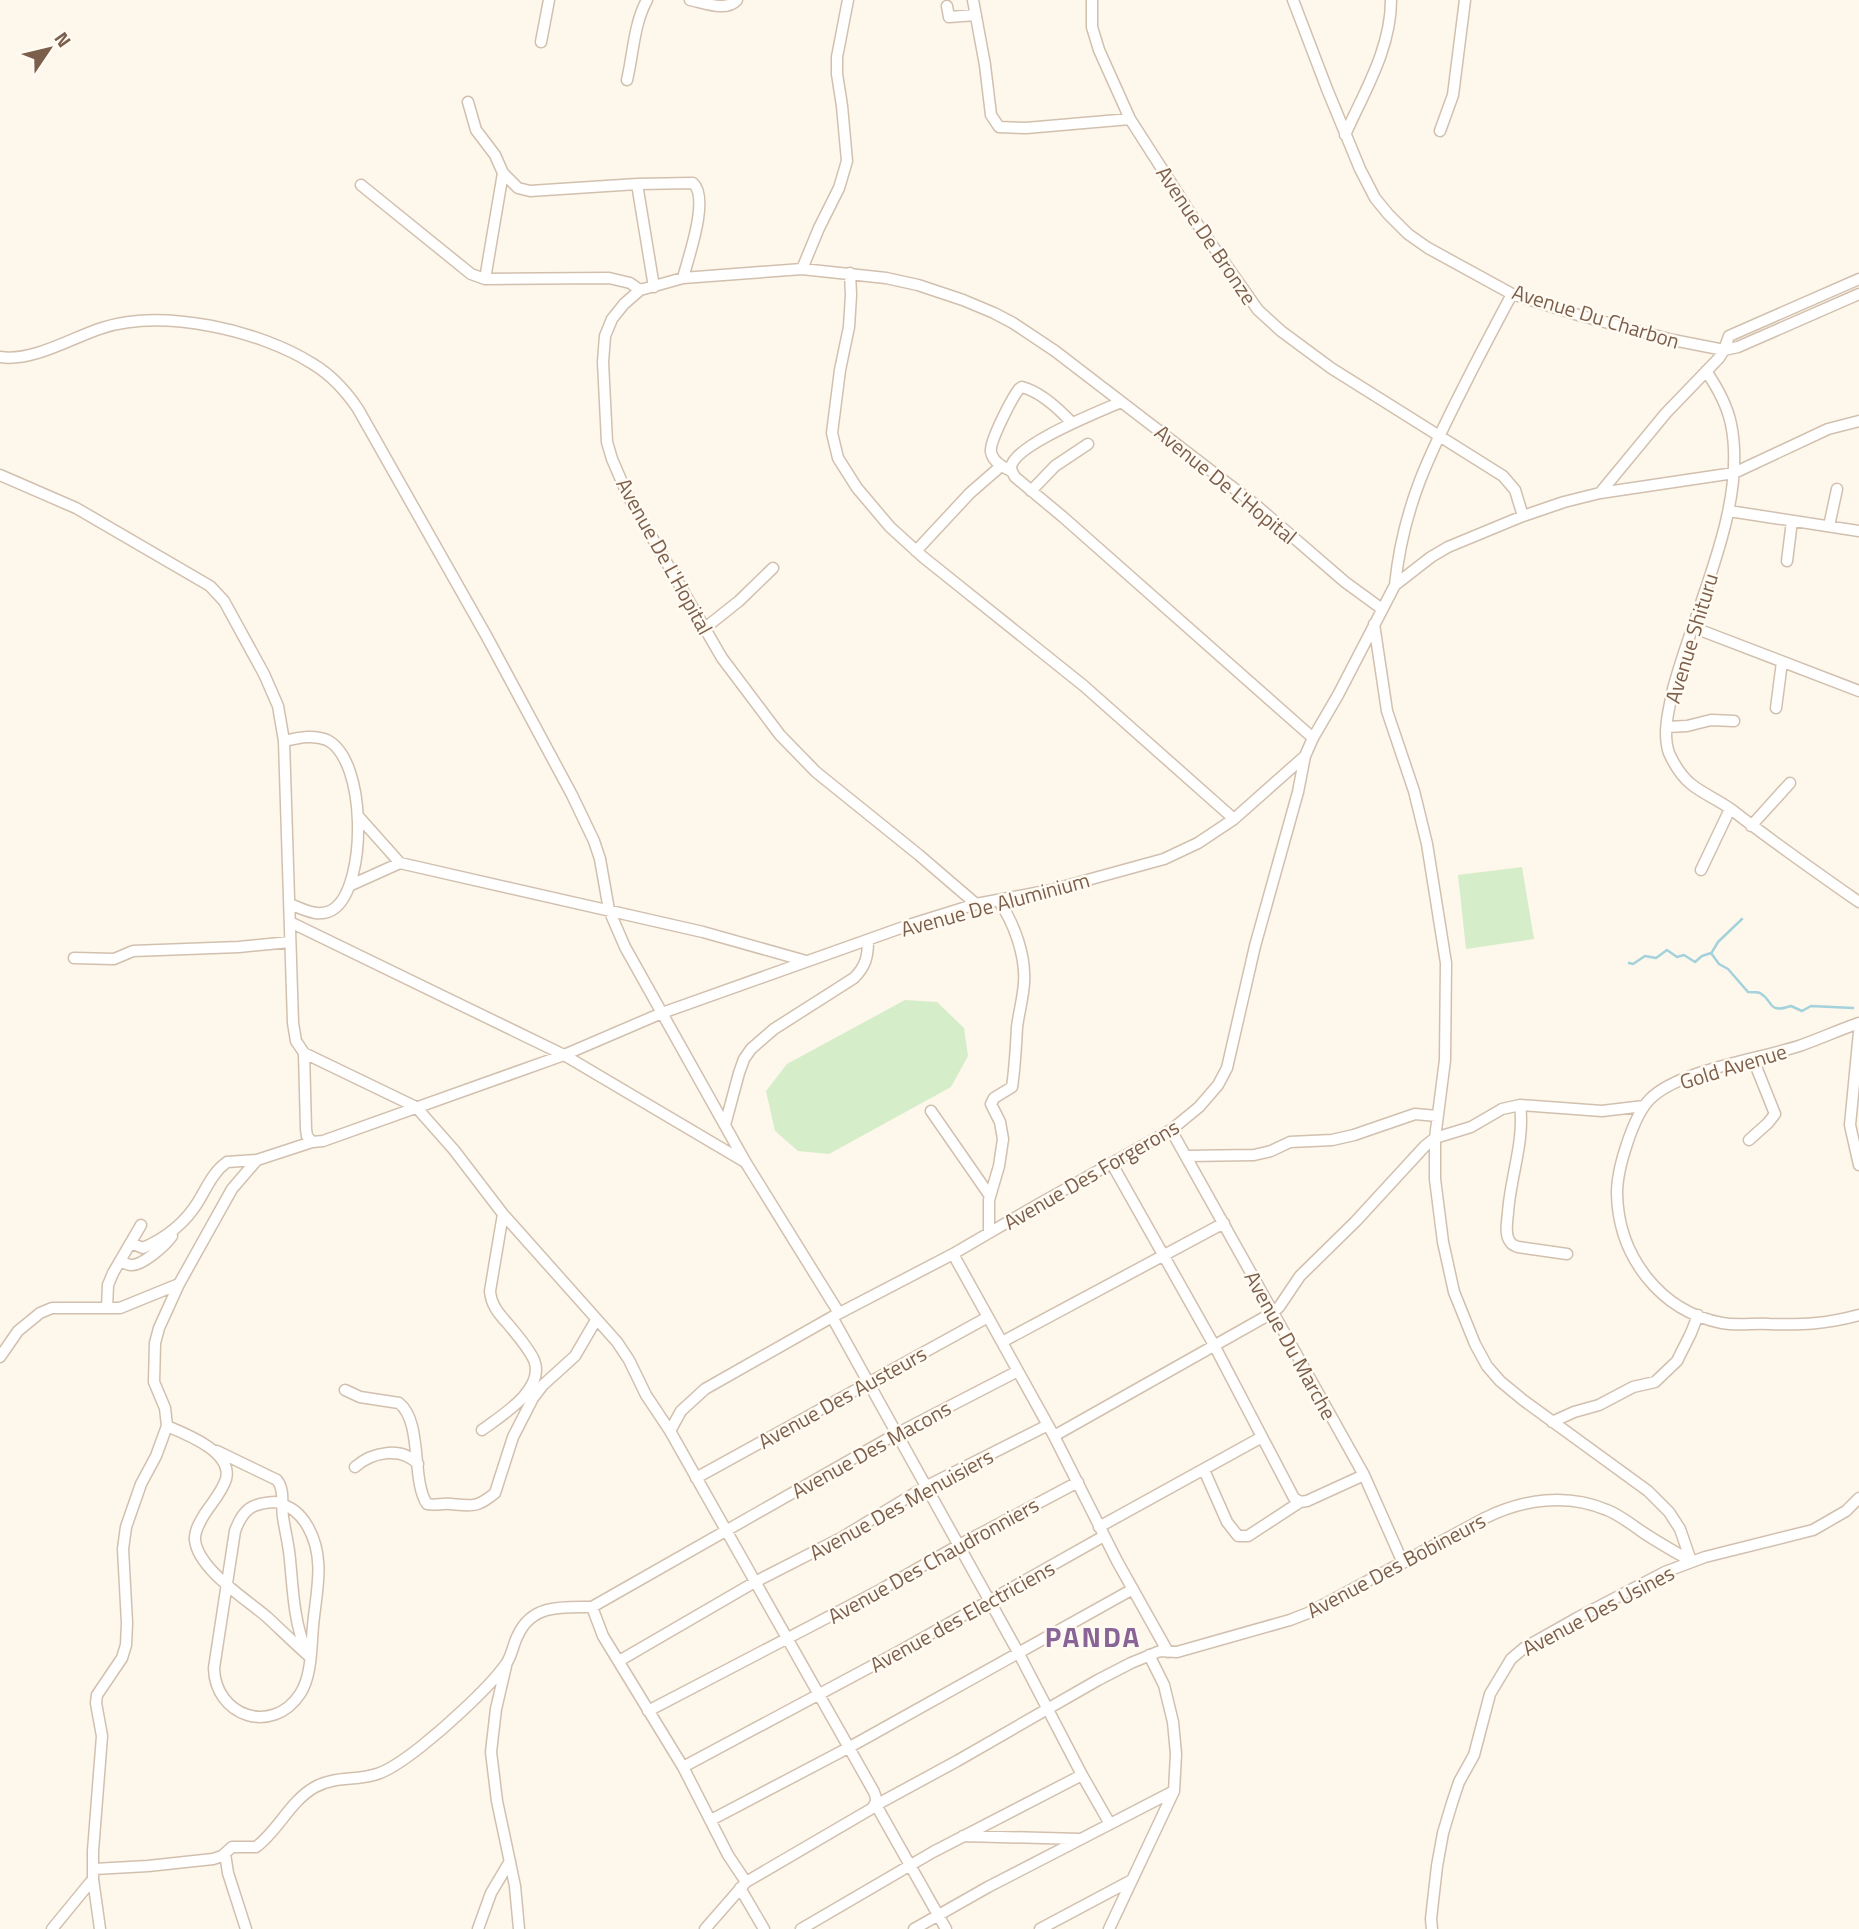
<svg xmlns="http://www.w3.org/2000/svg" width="1859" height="1929" font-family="'Titillium Web',sans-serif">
  <rect width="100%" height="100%" fill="#fef7eb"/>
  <path fill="#d5edc8" d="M 1522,867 L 1534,939 L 1466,949 L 1458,875 Z
    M 905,1000 L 937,1002 L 964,1028 L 968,1056 L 951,1087 L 829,1154 L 798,1151 L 775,1131 L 766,1091 L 787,1064 Z"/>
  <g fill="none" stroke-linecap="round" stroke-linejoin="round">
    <path stroke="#a3d1dc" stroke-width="2.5" d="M 1712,952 L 1718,942 L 1742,919
      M 1629,963 L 1633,964 L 1645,956 L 1656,958 L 1667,950 L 1677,957 L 1684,955 L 1695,962 L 1702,956 L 1711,953 L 1719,964 L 1728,969 L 1748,992 C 1752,992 1757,992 1760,993 C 1774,1001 1767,1014 1791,1006 L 1802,1011 L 1811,1006 L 1853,1008"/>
    <g stroke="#d2c0af" stroke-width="13">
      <path id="minor" d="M 690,0 C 705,3 726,12 737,0
        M 973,0 L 985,65 L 991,115 L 999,127 L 1026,128 L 1130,119
        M 1092,0 L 1092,27 L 1099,50 L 1130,119 L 1198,225 L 1258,310 L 1281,331 L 1331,368 L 1503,476 L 1515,490 L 1523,516
        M 1293,0 L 1327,89 L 1360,169 L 1375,198 L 1388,214 L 1408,234 L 1428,248 L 1512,294 L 1578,315 L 1673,340 L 1724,350 L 1738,347 L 1859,294
        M 947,6 L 949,17 L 976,15
        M 541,42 L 549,0
        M 627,80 C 633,55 634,23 647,0
        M 468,102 L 476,130 L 495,155 L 503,173 L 518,188 L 530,191 L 637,184 L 693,183 C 710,198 688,258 683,278
        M 1440,131 L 1453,95 L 1465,0
        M 1345,135 C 1364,92 1391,49 1391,0
        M 637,184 L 654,287
        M 361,185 L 471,274 L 485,279 L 609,278 L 630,283 L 640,290
        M 802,269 L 819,228 L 839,188 L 847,161 L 842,106 L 837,74 L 837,57 L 848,0
        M 850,273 L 851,295 L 849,327 L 840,370 L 832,433 L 838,458 L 857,488 L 890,527 L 923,557 L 1084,686 L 1234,819
        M 485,279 L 503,173
        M 0,357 C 33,362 71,338 102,328 C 162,308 260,330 313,364 C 331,375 346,391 358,409 L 487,637 L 572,795 L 594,841 L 600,859 L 609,910 L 625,947 L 746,1163 L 839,1313
        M 1706,371 C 1717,387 1727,405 1731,424 C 1748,507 1694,608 1673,689 C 1669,709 1662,733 1669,753 C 1674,764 1681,776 1691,784 C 1703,794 1719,800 1732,810 C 1773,842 1816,872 1859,902
        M 1121,402 C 1101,411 1015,444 1011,467 C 1011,471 1013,473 1015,477 L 1063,517 L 1313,738
        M 1011,471 C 1003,467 993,462 991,452 C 989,442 1012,398 1019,389 L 1022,387 C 1041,392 1059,409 1072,423
        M 0,475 L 76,508 L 210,586 L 224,601 L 264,674 L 278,706 L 284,741 L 293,1023 L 296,1041 L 304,1053 L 306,1129 L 307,1136 L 312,1142 L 323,1141 L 564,1055 L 662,1013 L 912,924 L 976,904 L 1051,890 L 1164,859 L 1198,843 L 1234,819 L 1305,756
        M 1031,491 L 1055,466 L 1088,444
        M 1600,493 L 1734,473 L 1828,429 L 1859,421
        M 1729,511 L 1859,531
        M 1829,526 L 1837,489
        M 916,551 L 970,493 L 1001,466
        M 1787,561 L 1792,521
        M 1395,585 C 1403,506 1430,453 1465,384 C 1480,354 1496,324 1512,294
        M 1374,624 L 1387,711 L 1414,791 L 1427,844 L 1446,963 L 1445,1060 L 1435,1138 L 1435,1179 L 1443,1242 L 1454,1292 L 1475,1344 L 1487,1366 L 1500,1381 L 1523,1400 L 1648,1491 L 1669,1512 L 1680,1529 L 1691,1561
        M 1692,627 L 1859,691
        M 705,628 L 739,601 L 773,568
        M 1776,708 L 1782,662
        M 1667,727 L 1687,726 L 1711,720 L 1734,721
        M 284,741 C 298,738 313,734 327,740 C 367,760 367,883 335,908 C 321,919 304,910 290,904
        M 359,817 L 400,863 L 703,932 L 806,961
        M 1751,826 L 1790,783
        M 1701,870 L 1730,809
        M 351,885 L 400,863
        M 976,904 L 919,855 L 816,772 L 780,735 L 722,658 L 628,496 L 612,459 L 607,442 L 603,362 L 605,336 L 612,319 L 624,304 L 640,290 L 683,278 L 802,269 L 886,278 L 918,285 L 963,300 L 994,313 L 1013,323 L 1055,351 L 1257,506 L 1345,582 L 1382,609
        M 290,922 L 564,1055 L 745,1162
        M 74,958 L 114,959 L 133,951 L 239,947 L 290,942
        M 1859,1023 C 1839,1030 1819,1039 1799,1046 C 1759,1059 1679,1070 1650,1099 C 1633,1116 1617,1169 1617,1193 C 1618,1255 1659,1311 1722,1323 C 1737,1326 1754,1323 1769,1324 C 1804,1325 1825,1324 1859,1315
        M 1859,1032 L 1850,1125 L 1859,1165
        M 304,1053 L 416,1107 L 454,1150 L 503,1214 L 617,1342 L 629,1360 L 646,1395 L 670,1431 L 874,1792 C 877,1799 877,1803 871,1809 L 746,1882 L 705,1929
        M 1520,1105 C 1525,1141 1510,1178 1508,1213 C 1507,1222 1505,1233 1509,1240 C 1512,1245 1513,1245 1518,1247 L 1567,1254
        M 931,1111 L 990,1196
        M 725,1125 L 739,1073 L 744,1059 L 751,1049 L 774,1029 L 854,978 C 866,966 868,956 868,940
        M 1171,1130 L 1364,1475 L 1403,1563
        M 1749,1140 L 1768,1123 L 1775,1114 L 1753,1059
        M 1186,1156 L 1254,1155 L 1271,1151 L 1290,1142 L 1332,1140 L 1354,1135 L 1415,1114 L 1437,1116
        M 1112,1164 L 1214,1345 L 1294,1498 L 1300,1502 L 1307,1501 L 1364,1475
        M 989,1233 L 989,1200 L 999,1166 L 1003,1139 L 1000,1122 L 991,1104 L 994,1098 L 1012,1087 C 1015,1067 1016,1047 1017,1027 C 1019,1012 1023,998 1024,983 C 1026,956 1014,922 998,900
        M 131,1243 L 143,1248 C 166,1238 185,1223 198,1202 C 207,1187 213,1172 227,1162 L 257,1160
        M 953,1254 L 1054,1436 L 1117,1561 L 1168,1652
        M 120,1261 C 122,1262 129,1265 131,1265 C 142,1266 166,1245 172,1236
        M 107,1308 L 108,1285 L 113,1273 L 141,1225
        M 832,1317 L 1018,1652 L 1082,1775 L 1110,1824
        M 1002,1342 L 1224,1223
        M 0,1357 L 18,1331 L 40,1313 L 52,1308 L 120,1308 L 179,1284
        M 345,1390 L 360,1397 L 399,1403 C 423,1422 411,1480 427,1504 C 435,1506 442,1503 451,1504 C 472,1506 477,1508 495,1493 L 513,1437 L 533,1398 L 543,1385 L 575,1356 L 596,1320
        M 1552,1422 L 1574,1412 L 1599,1405 L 1633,1387 L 1655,1382 L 1677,1361 L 1691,1333 L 1698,1315
        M 167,1426 C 186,1434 233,1452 226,1479 C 222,1492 211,1504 204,1515 C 200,1522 194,1531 195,1540 C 198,1569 246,1599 267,1617 C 281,1630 295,1644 310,1657
        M 482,1430 C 501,1416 546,1389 534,1360 C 528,1347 517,1335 508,1324 C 499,1314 491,1305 490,1291 L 503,1214
        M 670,1431 L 681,1411 L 705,1389 L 832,1317 L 953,1254 L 1037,1205 L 1171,1130 L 1199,1107 L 1218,1085 L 1227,1068 L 1255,946 L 1298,792 L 1305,756 L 1313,738 L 1338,695 L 1395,585 L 1431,557 L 1448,547 L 1523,516 L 1564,502 L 1600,493 L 1666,413 L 1719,358 L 1724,350 L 1729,336 L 1859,279
        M 1054,1436 L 1272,1313 L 1279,1307 L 1300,1276 L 1356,1221 L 1425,1146 L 1435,1138 L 1471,1127 L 1502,1109 L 1520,1105 L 1602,1111 L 1644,1106
        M 217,1451 L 277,1480 C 285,1490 281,1504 283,1517 C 285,1531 289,1546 290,1560 C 293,1591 294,1622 306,1651
        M 355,1467 C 372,1452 401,1446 418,1464
        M 1204,1470 L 1227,1522 L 1238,1536 L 1248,1536 L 1300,1502
        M 696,1478 L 988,1317
        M 275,1502 C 291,1506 300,1513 308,1527 C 326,1559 316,1592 313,1626 C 311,1647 312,1676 300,1694 C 272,1736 215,1716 214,1668 L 235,1531 C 243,1509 252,1503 275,1502 Z
        M 1099,1527 L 1262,1437
        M 592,1607 L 603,1636 L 683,1767 L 728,1855 L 746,1882
        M 619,1661 L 755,1582 L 841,1538 L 925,1487 L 1048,1425
        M 506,1666 L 496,1709 L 491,1752 L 497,1801 L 515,1886 L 519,1929
        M 648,1711 L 880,1590 L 959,1545 L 1078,1482
        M 683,1767 L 900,1651 L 1104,1536
        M 711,1820 L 848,1748 L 1133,1589
        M 963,1836 L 1080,1839
        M 225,1854 L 228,1873 L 246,1929
        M 94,1869 L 148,1866 L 213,1859 L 222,1856 L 232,1847 L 256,1847 C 278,1831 290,1801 315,1787 C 334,1776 357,1781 377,1774 C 400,1767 444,1728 462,1711 C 475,1699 496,1678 506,1664 C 512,1656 513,1644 518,1635 C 532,1604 562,1607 592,1607 L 896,1434 L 1018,1371
        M 740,1888 L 764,1929
        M 52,1929 L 93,1879
        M 100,1929 L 93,1879 L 93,1851 L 102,1736 L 96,1703 L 97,1695 L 122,1658 L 126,1645 L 127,1623 L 123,1549 L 126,1527 L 141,1484 L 156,1456 L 167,1426 L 165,1408 L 154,1382 L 155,1343 L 159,1328 L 179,1284 L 232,1189 L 257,1160 L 312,1142
        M 478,1929 L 491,1893 L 510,1861
        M 801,1929 L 933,1852 L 1082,1775
        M 914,1929 L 988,1887 L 1174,1791
        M 946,1929 L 876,1805 L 957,1761 L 1098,1680 L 1131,1663 L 1160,1651 L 1177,1652 L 1290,1620 L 1308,1613 L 1485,1518 C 1523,1499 1567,1493 1607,1510 C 1620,1515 1632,1525 1644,1533 C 1659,1543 1675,1552 1691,1561
        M 1040,1929 L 1132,1880
        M 1109,1929 L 1174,1791 L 1176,1754 L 1173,1722 L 1164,1685 L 1149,1655
        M 1432,1929 L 1431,1919 L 1437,1866 L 1443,1833 L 1452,1803 L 1459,1782 L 1474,1755 L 1490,1694 L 1511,1659 L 1524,1648 L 1577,1618 L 1665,1572 L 1705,1557 L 1813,1530 L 1846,1511 L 1859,1498"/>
    </g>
    <use href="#minor" stroke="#fff" stroke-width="10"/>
  </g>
  <g text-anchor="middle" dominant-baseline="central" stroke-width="5" stroke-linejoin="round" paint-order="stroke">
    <g font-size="21" fill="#7c5f4b" stroke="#fffbf3">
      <text transform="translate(1207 235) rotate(56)">Avenue De Bronze</text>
      <text transform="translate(1596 316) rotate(17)">Avenue Du Charbon</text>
      <text transform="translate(1226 484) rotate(39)">Avenue De L'Hopital</text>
      <text transform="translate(665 556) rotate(61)">Avenue De L'Hopital</text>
      <text transform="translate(1691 638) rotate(-73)">Avenue Shituru</text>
      <text transform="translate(995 904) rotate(-15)">Avenue De Aluminium</text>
      <text transform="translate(1733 1066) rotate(-17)">Gold Avenue</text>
      <text transform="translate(1091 1174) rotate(-30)">Avenue Des Forgerons</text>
      <text transform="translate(1291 1345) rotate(61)">Avenue Du Marche</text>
      <text transform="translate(842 1397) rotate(-29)">Avenue Des Austeurs</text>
      <text transform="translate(871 1449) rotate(-29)">Avenue Des Macons</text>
      <text transform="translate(901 1504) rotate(-29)">Avenue Des Menuisiers</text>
      <text transform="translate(933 1560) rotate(-29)">Avenue Des Chaudronniers</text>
      <text transform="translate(1396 1565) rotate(-28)">Avenue Des Bobineurs</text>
      <text transform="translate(1598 1610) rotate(-28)">Avenue Des Usines</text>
      <text transform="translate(962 1616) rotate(-29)">Avenue des Electriciens</text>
    </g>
    <g font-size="28" font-weight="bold" letter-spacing="2" fill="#886497" stroke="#fffbf3">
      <text x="1093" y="1636">PANDA</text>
    </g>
  </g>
  <g transform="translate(49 49) rotate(55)" stroke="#fffbf3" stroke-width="5" paint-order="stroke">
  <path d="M0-5L12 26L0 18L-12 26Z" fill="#7c5f4b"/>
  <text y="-10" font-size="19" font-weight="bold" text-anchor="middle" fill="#7c5f4b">N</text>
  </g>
</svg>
